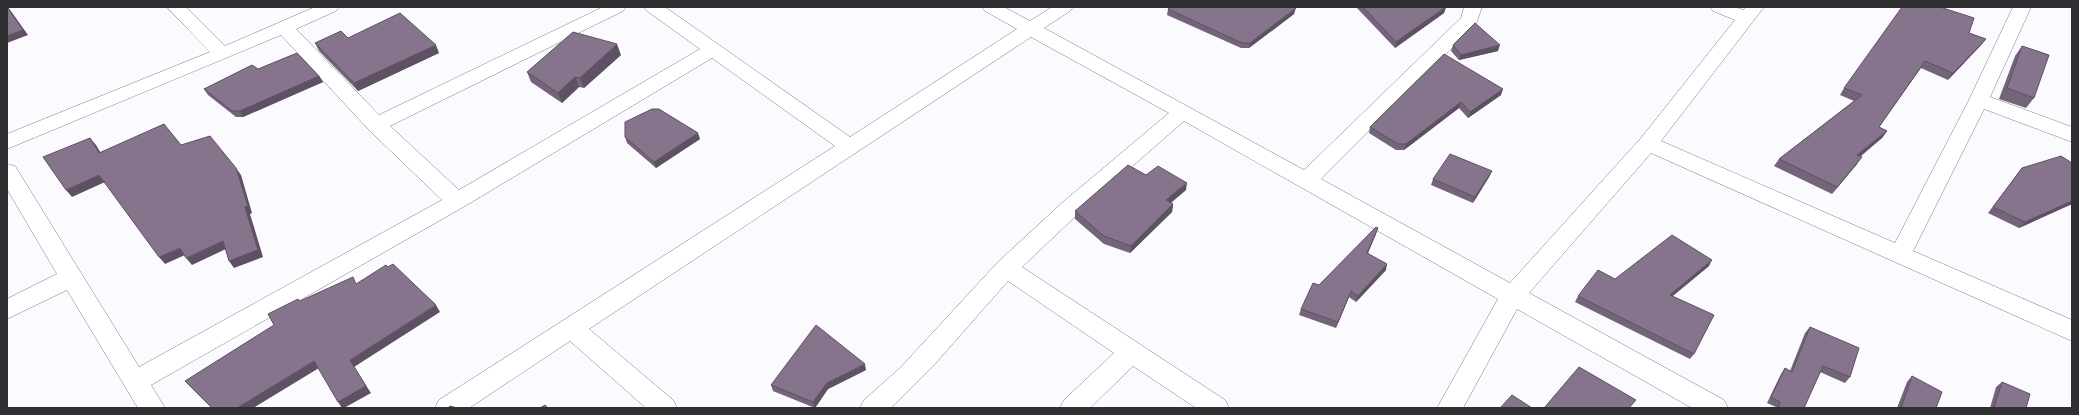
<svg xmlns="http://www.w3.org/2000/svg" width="2079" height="415" font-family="Roboto,sans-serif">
  <rect width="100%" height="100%" fill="#fbfafe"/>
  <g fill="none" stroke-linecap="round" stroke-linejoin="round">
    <g stroke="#7d7b84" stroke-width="1">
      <path id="street" d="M 167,7 L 186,7 L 225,46 L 315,7 L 339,7 L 336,11 L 296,29 L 379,115 L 603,7 L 626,7 L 623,11 L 390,126 L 459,190 L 700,49 L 647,11 L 644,7 L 665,7 L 850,137 L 1017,29 L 985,11 L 982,7 L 1004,7 L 1030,21 L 1052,7 L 1073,7 L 1070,11 L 1044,28 L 1304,170 L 1461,18 L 1464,7 L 1482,7 L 1476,24 L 1321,179 L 1510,283 L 1641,138 L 1735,20 L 1713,11 L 1710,7 L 1735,7 L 1743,10 L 1746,7 L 1764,7 L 1661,141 L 1895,243 L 1969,100 L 2013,7 L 2031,7 L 1990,97 L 2072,127 L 2072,142 L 1984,109 L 1913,251 L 2072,320 L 2072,341 L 1651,153 L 1529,293 L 1724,400 L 1728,408 L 1692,408 L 1517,309 L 1463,408 L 1437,408 L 1498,299 L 1184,121 L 1079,213 L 1022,267 L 1225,400 L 1229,408 L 1196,408 L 1133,366 L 1090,408 L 1060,408 L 1064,400 L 1114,353 L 1008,281 L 934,365 L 891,408 L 860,408 L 864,400 L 900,368 L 998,262 L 1063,202 L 1169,113 L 1031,37 L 589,329 L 673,400 L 677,408 L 646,408 L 570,341 L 469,408 L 435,408 L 439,400 L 835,146 L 712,58 L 465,206 L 151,385 L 165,408 L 138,408 L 67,290 L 7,319 L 7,299 L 57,274 L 7,189 L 7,164 L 15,166 L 139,367 L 442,200 L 369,130 L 281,35 L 7,149 L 7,134 L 210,52 Z"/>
    </g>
    <use href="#street" fill="#fff" fill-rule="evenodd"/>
  </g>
  <path fill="#736479" d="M 1356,7 L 1446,7 L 1444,13 L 1395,48 Z
    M 1168,9 L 1294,14 L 1249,48 L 1241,48 L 1167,15 Z
    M 1969,33 L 1986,39 L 1981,45 L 1948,80 L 1921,68 L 1879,127 L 1887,131 L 1882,138 L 1860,157 L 1857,164 L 1832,194 L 1774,166 L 1779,159 L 1854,101 L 1840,95 L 1844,88 Z
    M 348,38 L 439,53 L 358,91 L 319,51 L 315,43 Z
    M 1453,45 L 1498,51 L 1459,60 L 1451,51 Z
    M 2022,46 L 2034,98 L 2026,108 L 1999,99 L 2015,56 Z
    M 1444,54 L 1501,95 L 1468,118 L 1459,108 L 1404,150 L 1396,150 L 1369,133 L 1370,127 Z
    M 621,55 L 584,88 L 579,87 L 562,103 L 531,82 L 527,72 Z
    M 258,69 L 319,76 L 323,82 L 243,117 L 236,117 L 208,95 L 204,89 Z
    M 625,137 L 700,139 L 656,168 L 627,143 Z
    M 2072,163 L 2072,204 L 2019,228 L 1988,213 L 2022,168 Z
    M 1492,171 L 1489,177 L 1473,203 L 1431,185 L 1433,179 Z
    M 1146,175 L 1186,190 L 1171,203 L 1173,204 L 1172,212 L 1130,253 L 1104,244 L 1075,219 L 1075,211 Z
    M 1376,234 L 1368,253 L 1386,270 L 1356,302 L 1349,297 L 1336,328 L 1299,315 L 1301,309 L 1319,285 Z
    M 1709,266 L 1673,296 L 1694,354 L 1690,359 L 1575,302 L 1578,296 L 1615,279 Z
    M 1810,327 L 1850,377 L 1845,383 L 1820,372 L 1804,408 L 1776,408 L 1776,407 L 1767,403 L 1781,374 L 1785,368 L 1790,371 L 1805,333 Z
    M 866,370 L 828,389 L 815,408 L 773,391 L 771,385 Z
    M 1912,376 L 1936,408 L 1897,408 L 1907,382 Z
    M 2002,382 L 2026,408 L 1990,408 L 1996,387 Z"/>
  <path fill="#5e5163" d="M 8,7 L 28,35 L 7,43 Z
    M 1446,7 L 1444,13 L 1395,48 L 1396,42 Z
    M 1296,8 L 1294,14 L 1249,48 L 1250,43 Z
    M 1986,39 L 1981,45 L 1948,80 L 1953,73 Z
    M 617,44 L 621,55 L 584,88 L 580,78 Z
    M 436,45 L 439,53 L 358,91 L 354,83 Z
    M 1500,45 L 1498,51 L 1459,60 L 1461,55 Z
    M 319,76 L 323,82 L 243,117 L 240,111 Z
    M 575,77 L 579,87 L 562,103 L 558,93 Z
    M 1503,89 L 1501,95 L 1468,118 L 1470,112 Z
    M 1461,102 L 1459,108 L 1404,150 L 1406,144 Z
    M 1887,131 L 1882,138 L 1852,162 L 1857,155 Z
    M 698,133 L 700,139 L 656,168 L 654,162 Z
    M 90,138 L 96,145 L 105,160 L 99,153 Z
    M 1862,157 L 1857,164 L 1832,194 L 1837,187 Z
    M 236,168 L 241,175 L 252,213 L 250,214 L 263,257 L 234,268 L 229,261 L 245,207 Z
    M 1492,171 L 1489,177 L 1473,203 L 1475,197 Z
    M 99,175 L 105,182 L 72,197 L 66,190 Z
    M 1187,183 L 1186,190 L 1165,207 L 1166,200 Z
    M 2072,201 L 2072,204 L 2019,228 L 2025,222 Z
    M 1173,204 L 1172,212 L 1130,253 L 1131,246 Z
    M 1378,228 L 1376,234 L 1365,259 L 1367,253 Z
    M 223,241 L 228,248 L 192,265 L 186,258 Z
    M 180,248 L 185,255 L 165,264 L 159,257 Z
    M 1712,260 L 1709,266 L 1667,300 L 1670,295 Z
    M 1387,264 L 1386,270 L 1356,302 L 1358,296 Z
    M 1351,291 L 1349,297 L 1336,328 L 1338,322 Z
    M 436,305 L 440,312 L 354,367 L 371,393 L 344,408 L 342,408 L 338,402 L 350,360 Z
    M 314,361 L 319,368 L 253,408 L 237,408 Z
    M 865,364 L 866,370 L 828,389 L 815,408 L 813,402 L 827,383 Z"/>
  <path fill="#86748d" stroke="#5e5163" d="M 7,7 L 23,30 L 7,36 Z
    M 1171,7 L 1294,7 L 1296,8 L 1250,43 L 1242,43 L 1168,9 Z
    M 1363,7 L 1446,7 L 1396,42 Z
    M 1902,7 L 1940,7 L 1974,18 L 1969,33 L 1986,39 L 1953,73 L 1925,61 L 1879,127 L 1887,131 L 1857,155 L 1862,157 L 1837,187 L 1779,159 L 1862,95 L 1844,88 Z
    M 400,13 L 436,45 L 354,83 L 315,43 L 341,31 L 348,38 Z
    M 1475,23 L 1500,45 L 1461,55 L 1453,45 Z
    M 573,32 L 617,44 L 580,78 L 575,77 L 558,93 L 527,72 Z
    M 2022,46 L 2049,55 L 2034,98 L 2007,88 Z
    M 297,53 L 319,76 L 240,111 L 232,111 L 204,89 L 252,65 L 258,69 Z
    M 1444,54 L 1503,89 L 1470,112 L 1461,102 L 1406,144 L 1398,144 L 1370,127 Z
    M 652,109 L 659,109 L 698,133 L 654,162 L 625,137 L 625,122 Z
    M 164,124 L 181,145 L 210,136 L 236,168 L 248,206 L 245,207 L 258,250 L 229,261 L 223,241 L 186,258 L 180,248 L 159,257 L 99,175 L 66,190 L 43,157 L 90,138 L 99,153 Z
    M 1450,154 L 1492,171 L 1475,197 L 1433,179 Z
    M 2061,156 L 2072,163 L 2072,201 L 2025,222 L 1993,207 L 2022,168 Z
    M 1128,165 L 1146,175 L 1158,166 L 1187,183 L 1166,200 L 1173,204 L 1131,246 L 1104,236 L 1075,211 Z
    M 1376,227 L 1378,228 L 1367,253 L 1387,264 L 1358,296 L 1351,291 L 1338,322 L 1301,309 L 1313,283 L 1319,285 Z
    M 1672,235 L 1712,260 L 1670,295 L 1714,315 L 1694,354 L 1578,296 L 1598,270 L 1615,279 Z
    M 393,264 L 436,305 L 350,360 L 366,386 L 338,402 L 314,361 L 237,408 L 212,408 L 185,381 L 274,325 L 268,314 L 298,299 L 300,301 L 353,277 L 356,284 L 386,265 L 388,267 Z
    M 816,325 L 865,364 L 827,383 L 813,402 L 771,385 Z
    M 1810,327 L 1859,348 L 1850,377 L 1823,366 L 1804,408 L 1778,408 L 1780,402 L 1771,397 L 1785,368 L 1792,372 Z
    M 1579,367 L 1636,400 L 1629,408 L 1544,408 Z
    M 1912,376 L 1942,392 L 1936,408 L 1901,408 Z
    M 2002,382 L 2030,394 L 2026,408 L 1994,408 Z
    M 1512,395 L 1532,408 L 1500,408 Z
    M 545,405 L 548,408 L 540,408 Z
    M 450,406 L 457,408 L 448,408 Z"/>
  <rect width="2079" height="415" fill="none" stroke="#2f2e32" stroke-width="16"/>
</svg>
